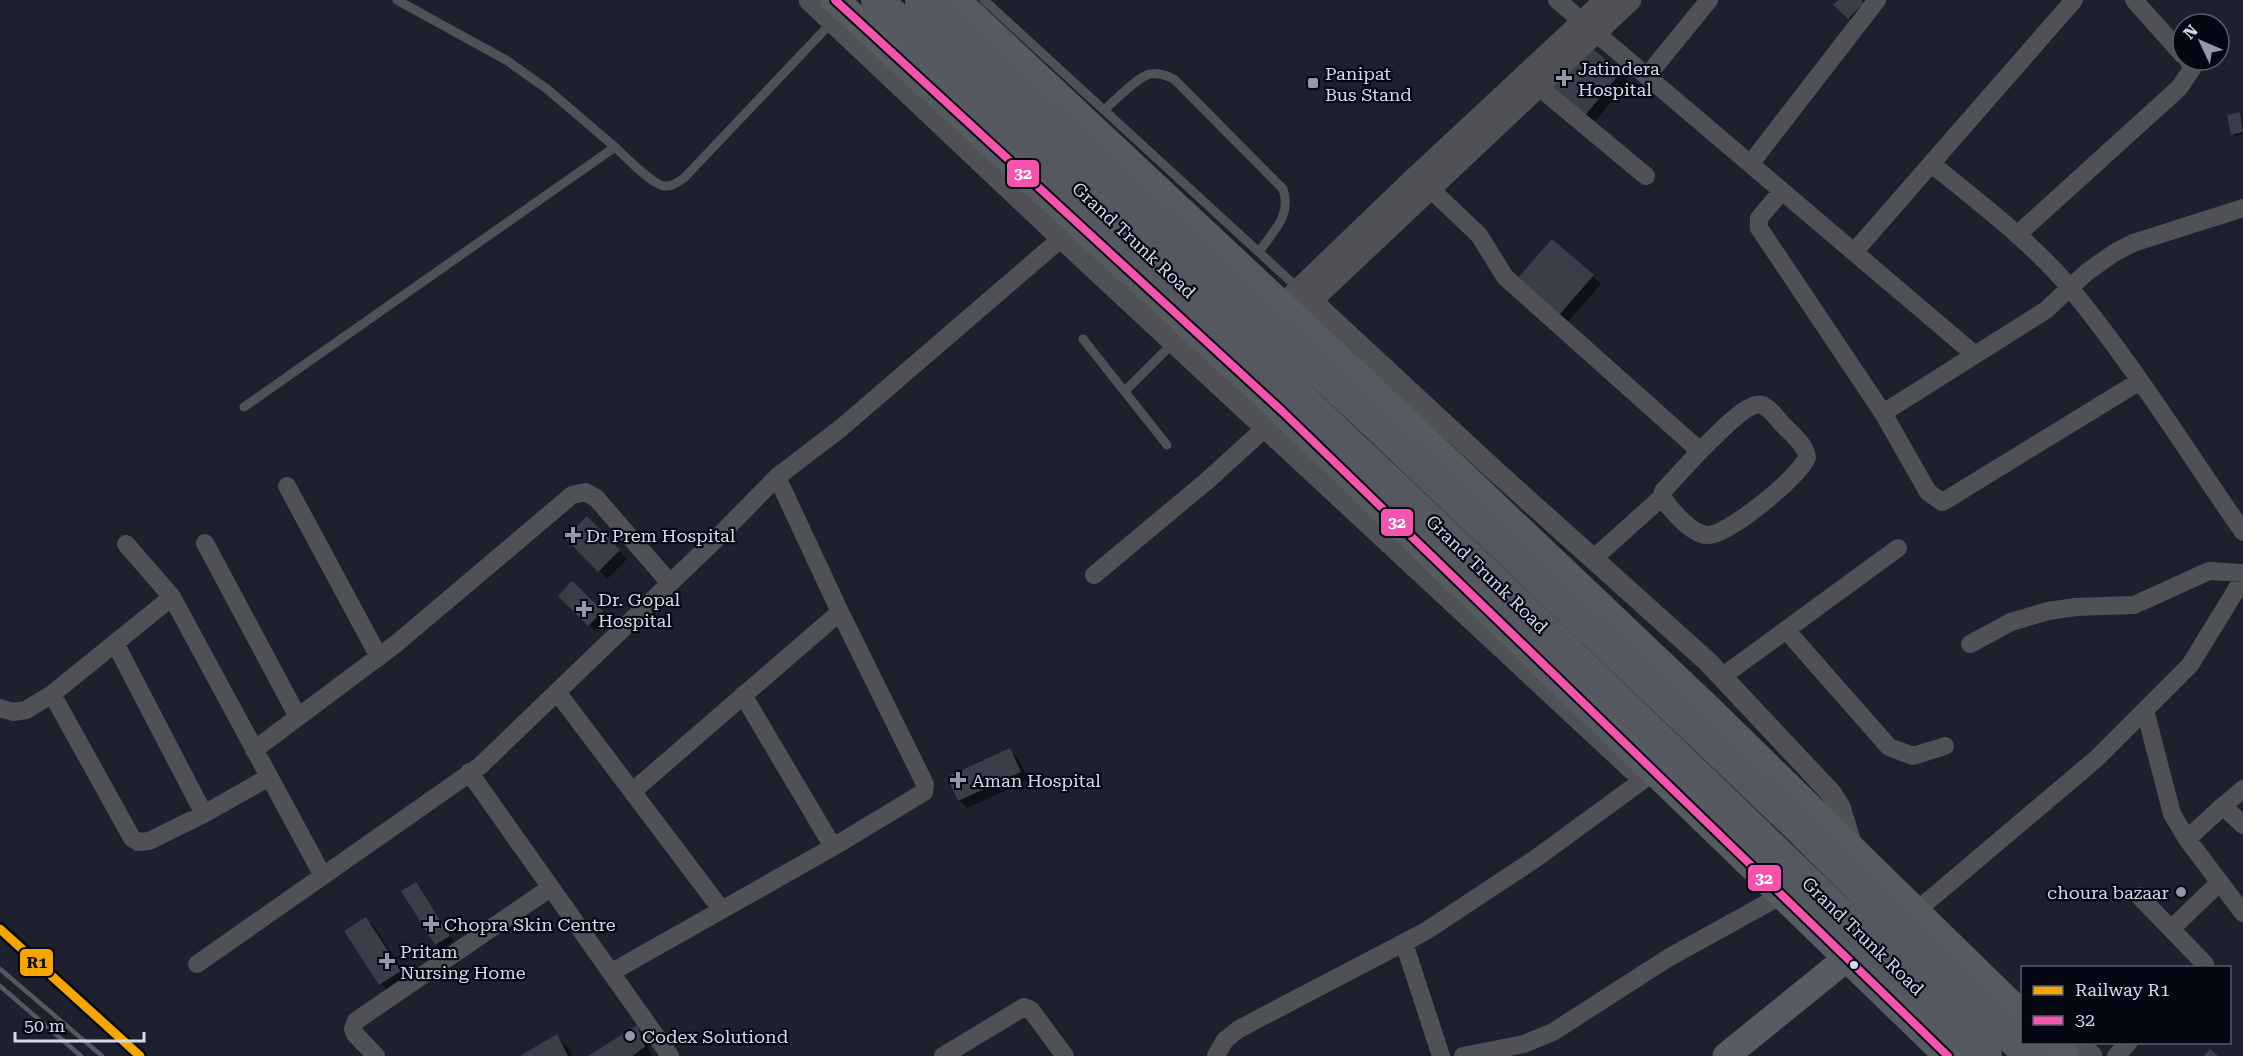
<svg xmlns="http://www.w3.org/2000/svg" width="2243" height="1056" font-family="'Roboto Serif',serif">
  <rect width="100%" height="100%" fill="#1c212d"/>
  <path fill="#0007" d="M 1840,0 L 1859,0 L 1868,9 L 1854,23 L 1835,5 Z
    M 1588,47 L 1628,81 L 1592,125 L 1560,98 Z
    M 2240,114 L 2243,121 L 2243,134 L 2235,136 L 2233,134 Z
    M 1552,241 L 1601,284 L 1568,322 L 1527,287 Z
    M 587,518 L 627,559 L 607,579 L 567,538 Z
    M 572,583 L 607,617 L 594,630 L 560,596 Z
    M 1009,750 L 1018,758 L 1028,780 L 967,808 L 959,800 Z
    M 416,884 L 454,941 L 441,949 L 436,944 Z
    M 366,918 L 374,926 L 408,979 L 389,992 L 381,984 L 346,931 Z
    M 636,1027 L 644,1035 L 651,1056 L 591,1056 Z
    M 557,1036 L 567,1047 L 572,1056 L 523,1056 Z"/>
  <path fill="#3a3e49" d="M 1838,0 L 1861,0 L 1864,3 L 1848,19 L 1833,5 Z
    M 1588,45 L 1621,72 L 1583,118 L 1550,90 Z
    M 2240,112 L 2243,132 L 2231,135 L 2227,115 Z
    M 1552,239 L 1594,275 L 1559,315 L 1517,279 Z
    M 587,516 L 620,550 L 598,572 L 565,538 Z
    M 572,581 L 603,611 L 588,626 L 558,596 Z
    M 1010,748 L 1021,772 L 958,801 L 947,777 Z
    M 416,882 L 450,936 L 435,945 L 401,891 Z
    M 366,917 L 401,971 L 379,985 L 344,931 Z
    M 637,1025 L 645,1047 L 632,1056 L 588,1056 Z
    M 557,1034 L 568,1056 L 520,1056 Z
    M 2210,1049 L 2218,1056 L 2204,1056 Z"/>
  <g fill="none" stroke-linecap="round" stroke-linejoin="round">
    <path stroke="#4f5157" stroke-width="9" d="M 397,0 L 506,60 L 547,89 L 615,147
      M 984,0 L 1298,288
      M 1104,110 C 1115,101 1137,77 1150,74 C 1159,72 1167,76 1174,79 L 1283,189 C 1292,216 1273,231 1259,252
      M 1083,339 L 1167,445
      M 1125,391 L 1174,342
      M 244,407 L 615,147 C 626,157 650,183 664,186 C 672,187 679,182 685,177 L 833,21"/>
    <path stroke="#4f5157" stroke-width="18" d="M 1557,0 L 1974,354
      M 2134,0 L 2183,55
      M 1647,76 L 1709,0
      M 1539,87 L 1646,176
      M 1751,163 L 1877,0
      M 1932,164 C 1979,203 2032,242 2071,289 C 2134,366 2187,451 2243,532
      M 1422,181 L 1479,235 L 1505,277 L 1700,451 C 1712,440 1747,400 1762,405 C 1770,408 1777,418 1782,424 C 1791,433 1805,444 1807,457 C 1801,476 1726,537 1707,535 C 1691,534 1670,509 1662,497 L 1663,491 L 1700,451
      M 1782,191 L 1759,218 L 1759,228 L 1883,413 L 1928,492 L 1942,502 L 1946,500 L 2140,381
      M 2017,235 L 2179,88 L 2192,69 L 2188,60
      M 1855,251 L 2074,0
      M 1883,413 L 2046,310 L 2087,272 L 2114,253 L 2133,243 L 2243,208
      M 287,486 L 379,657
      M 205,543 L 298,717
      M 126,544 L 172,597 L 323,876
      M 1593,559 L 1662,497
      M 1094,575 L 1208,480 L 1275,419
      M 1786,630 L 1889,747 L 1913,756 L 1945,746
      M 115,643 L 204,814
      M 1970,644 L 2011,622 L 2048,611 L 2076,607 L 2134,605 L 2209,571 L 2243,573
      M 1723,676 L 1898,548
      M 557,692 L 721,909
      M 52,694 L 132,838 L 138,842 L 149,841 L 204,814 L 269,777
      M 743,695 L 833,847
      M 0,708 L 13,712 L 26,710 L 52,694 L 172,597
      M 2145,710 L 2172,814 L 2187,839 L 2243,913
      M 254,750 L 397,643 L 572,495 L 585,492 L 596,498 L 670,583
      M 469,772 L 670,1056
      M 633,791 L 840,612
      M 2223,806 L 2243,789
      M 2187,839 L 2223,806 L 2243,825
      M 2139,896 L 2205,964 L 2202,968
      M 1915,912 L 2096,759 L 2190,665 L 2243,579
      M 2171,929 L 2220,882
      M 1404,943 L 1441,1056
      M 197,964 L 480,766 L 714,541 L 777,477 L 841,428 L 1071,230
      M 612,972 L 833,847 L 924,792 L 925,785 L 923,780 L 840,612 L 777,477
      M 376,1056 L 355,1034 L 353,1029 L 356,1021 L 550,888
      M 943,1056 L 1024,1007 L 1031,1010 L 1065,1056
      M 1216,1056 L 1225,1040 L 1239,1029 L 1426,931 L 1535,859 L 1643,780
      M 1463,1056 L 1524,1044 L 1553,1032 L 1668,958 L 1782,895
      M 2116,1056 L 2129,1042"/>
    <path stroke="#4f5157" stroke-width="21" d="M 809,0 L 1062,239 L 1633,770
      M 1299,289 L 1492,468 L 1708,662 L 1831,793 L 1840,807 L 1853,849
      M 1289,298 L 1416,176 L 1605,0
      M 1302,310 L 1631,0
      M 2077,1042 L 2092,1056"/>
    <path stroke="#585c62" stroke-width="27" d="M 1726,1056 L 1847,958"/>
    <path stroke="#565a61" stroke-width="28" d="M 835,0 L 1283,412 L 1948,1056
      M 956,0 L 1411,426 L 1711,711 L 2022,1015
      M 2051,1042 L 2065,1056"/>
    <path stroke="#55585f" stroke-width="4.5" d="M 0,969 L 102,1056
      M 0,986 L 81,1056"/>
    <path stroke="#555860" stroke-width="32" d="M 877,0 C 1250,349 1621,698 1986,1056
      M 921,0 L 1378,426 L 1794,823 L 2030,1056"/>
    <g stroke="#050812" stroke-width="12">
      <path id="bus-1" d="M 835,0 L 1283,412 L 1948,1056"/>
    </g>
    <use href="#bus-1" stroke="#f653ac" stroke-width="8"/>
    <g stroke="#050812" stroke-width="14">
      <path id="rail-1" d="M 0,929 L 140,1056"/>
    </g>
    <use href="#rail-1" stroke="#f7a600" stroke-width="9"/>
  </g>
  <g fill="#9399a8" stroke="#050812" stroke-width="2">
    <path d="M1561 69h6v6h6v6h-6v6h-6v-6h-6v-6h6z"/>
    <rect x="1307" y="77" width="12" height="12" rx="3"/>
    <path d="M570 526h6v6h6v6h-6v6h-6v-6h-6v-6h6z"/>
    <path d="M581 600h6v6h6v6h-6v6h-6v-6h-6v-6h6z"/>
    <path d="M955 771h6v6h6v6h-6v6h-6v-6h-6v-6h6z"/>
    <circle cx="2181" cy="892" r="6"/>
    <path d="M428 915h6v6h6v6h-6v6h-6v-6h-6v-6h6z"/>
    <path d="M384 952h6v6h6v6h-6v6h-6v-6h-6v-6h6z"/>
    <circle cx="630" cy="1036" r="6"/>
  </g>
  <circle fill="#d3daea" stroke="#050812" stroke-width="2" cx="1854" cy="965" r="5"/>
  <g text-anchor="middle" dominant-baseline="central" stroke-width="4.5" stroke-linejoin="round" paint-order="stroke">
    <g font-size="18" fill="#d3daea" stroke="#050812" text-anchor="start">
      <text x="1578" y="68">Jatindera<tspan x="1578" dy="21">Hospital</tspan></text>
      <text x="1325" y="73">Panipat<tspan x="1325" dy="21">Bus Stand</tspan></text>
      <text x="586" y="535">Dr Prem Hospital</text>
      <text x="598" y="599">Dr. Gopal<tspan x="598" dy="21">Hospital</tspan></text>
      <text x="972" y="780">Aman Hospital</text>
      <text x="2169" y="892" text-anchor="end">choura bazaar</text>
      <text x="444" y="924">Chopra Skin Centre</text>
      <text x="400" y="951">Pritam<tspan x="400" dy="21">Nursing Home</tspan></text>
      <text x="642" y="1036">Codex Solutiond</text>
    </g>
    <g font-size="18" fill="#d3daea" stroke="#050812">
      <text transform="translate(1134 240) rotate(43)">Grand Trunk Road</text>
      <text transform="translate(1487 574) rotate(44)">Grand Trunk Road</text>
      <text transform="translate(1863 936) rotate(44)">Grand Trunk Road</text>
    </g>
  </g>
  <g stroke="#050812" stroke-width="2">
    <rect x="1006" y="159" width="34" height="29" rx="6" fill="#f653ac"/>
    <rect x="1380" y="508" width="34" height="29" rx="6" fill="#f653ac"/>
    <rect x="1747" y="864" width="35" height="28" rx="6" fill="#f653ac"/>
    <rect x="19" y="948" width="35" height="29" rx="6" fill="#f7a600"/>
  </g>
  <g font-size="16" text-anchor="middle" font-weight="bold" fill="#fff">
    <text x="1023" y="179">32</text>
    <text x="1397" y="528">32</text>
    <text x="1764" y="884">32</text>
  </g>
  <g font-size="16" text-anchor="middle" font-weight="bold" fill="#111">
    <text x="37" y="968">R1</text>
  </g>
  <rect x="2021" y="966" width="210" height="78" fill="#050812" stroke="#575c68" stroke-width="1.5"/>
  <rect x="2033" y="986" width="30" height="9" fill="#f7a600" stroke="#575c68" stroke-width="1.5"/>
  <text x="2075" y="996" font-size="18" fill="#d3daea">Railway R1</text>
  <rect x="2033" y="1016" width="30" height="9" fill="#f653ac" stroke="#575c68" stroke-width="1.5"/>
  <text x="2075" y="1026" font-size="18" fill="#d3daea">32</text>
  <g transform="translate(2201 42) rotate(314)"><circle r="28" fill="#050812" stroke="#575c68" stroke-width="1.5"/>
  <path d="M0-4.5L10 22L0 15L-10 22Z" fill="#9399a8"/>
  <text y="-9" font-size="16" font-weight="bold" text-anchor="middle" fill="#d3daea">N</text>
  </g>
  <path d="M15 1032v9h129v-9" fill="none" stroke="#d3daea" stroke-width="3"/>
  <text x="24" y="1032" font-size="18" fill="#d3daea" stroke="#050812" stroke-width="4.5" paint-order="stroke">50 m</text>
</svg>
